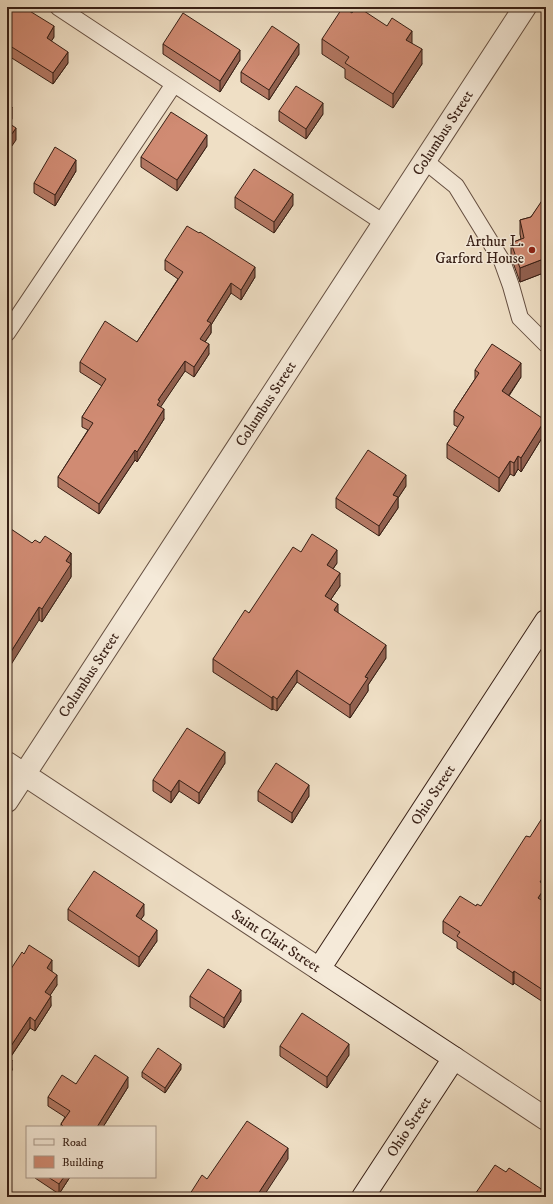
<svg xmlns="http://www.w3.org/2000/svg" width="553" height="1204" font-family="'IM FELL DW Pica',serif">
  <rect width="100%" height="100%" fill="#efdfc5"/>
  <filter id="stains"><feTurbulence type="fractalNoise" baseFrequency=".005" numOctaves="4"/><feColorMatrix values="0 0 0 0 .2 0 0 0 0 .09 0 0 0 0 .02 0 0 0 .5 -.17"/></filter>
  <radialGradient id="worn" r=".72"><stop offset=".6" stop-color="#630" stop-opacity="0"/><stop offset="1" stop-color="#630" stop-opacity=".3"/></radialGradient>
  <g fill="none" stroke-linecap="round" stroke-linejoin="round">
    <g stroke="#654f41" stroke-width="18">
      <path id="lane" d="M 58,7 L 384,223
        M 425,161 L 456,186 L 502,261 L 511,286 L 520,318 L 546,344
        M 7,333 L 174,84"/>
    </g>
    <g stroke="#654f41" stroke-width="24">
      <path id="street" d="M 7,763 L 319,969
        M 7,801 L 525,7
        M 454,1058 L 546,1119"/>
    </g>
    <g stroke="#371f15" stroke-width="24">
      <path id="secondary" d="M 363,1197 L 454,1058 L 319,969 L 546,621"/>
    </g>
    <use href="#lane" stroke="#f5ead9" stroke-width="16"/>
    <use href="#street" stroke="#f5ead9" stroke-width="22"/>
    <use href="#secondary" stroke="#f5ead9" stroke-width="22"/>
  </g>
  <path fill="#b37863" stroke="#371f15" d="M 7,7 L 54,37 L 51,41 L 68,63 L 53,84 L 7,55 Z
    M 352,13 L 412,43 L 422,64 L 393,108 L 345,78 L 345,69 L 322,54 L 322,39 Z
    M 163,44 L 240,60 L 220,92 L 163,54 Z
    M 299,54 L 269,100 L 241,82 L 241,72 Z
    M 279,111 L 323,114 L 306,139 L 279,121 Z
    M 207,146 L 177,191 L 141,167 L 141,157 Z
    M 76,171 L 55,206 L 34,193 L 34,183 Z
    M 546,196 L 546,272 L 520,282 L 511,257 L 511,243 L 521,239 L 520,234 L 520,220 L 531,217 Z
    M 235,197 L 293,205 L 274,233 L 235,208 Z
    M 165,260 L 255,277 L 241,300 L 231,293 L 211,325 L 211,333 L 205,342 L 209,354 L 194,377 L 185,371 L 160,407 L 164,419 L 137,462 L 135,460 L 99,514 L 58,487 L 58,477 L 88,430 L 82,427 L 82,417 L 102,386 L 80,372 L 80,362 L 137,342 L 178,279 L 165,270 Z
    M 546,293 L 546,315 L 542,313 L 542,298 Z
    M 475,370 L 521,377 L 509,396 L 545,433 L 521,472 L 518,469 L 514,476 L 510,474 L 499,492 L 447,458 L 447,444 L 458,427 L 454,425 L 454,411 L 475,379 Z
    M 406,486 L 398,498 L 398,508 L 379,536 L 336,508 L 336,498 Z
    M 32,543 L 40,543 L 71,553 L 71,577 L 42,622 L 39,620 Z
    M 301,552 L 337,563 L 333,569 L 340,586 L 331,599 L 338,613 L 386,658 L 368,685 L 368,691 L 350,718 L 297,682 L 277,711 L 273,709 L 272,710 L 213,672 L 213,659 L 249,613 Z
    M 225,763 L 199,804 L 179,791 L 171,803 L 153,791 L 153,780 Z
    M 258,791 L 309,796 L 292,823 L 258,801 Z
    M 546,885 L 546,898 L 544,902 L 546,903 L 546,998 L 543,1002 L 514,983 L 513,985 L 457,948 L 457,942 L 443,933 L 443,921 L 476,906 L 481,906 Z
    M 68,909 L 144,915 L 141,919 L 157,941 L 139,967 L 68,920 Z
    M 24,954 L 52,971 L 52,972 L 57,985 L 50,995 L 51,1006 L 35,1031 L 30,1028 L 10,1058 L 12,1070 L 8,1077 L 11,1089 L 7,1095 L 7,975 Z
    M 190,996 L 241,1001 L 224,1028 L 190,1007 Z
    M 280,1046 L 349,1055 L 327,1088 L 280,1056 Z
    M 181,1069 L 165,1093 L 142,1077 L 142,1072 Z
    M 76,1084 L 128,1087 L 103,1127 L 61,1127 L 61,1124 L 65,1117 L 48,1106 L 48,1097 Z
    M 35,1177 L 70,1177 L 59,1194 L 35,1178 Z"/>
  <path fill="#926150" stroke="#371f15" d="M 54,26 L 54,37 L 47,48 L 47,38 Z
    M 412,31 L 412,46 L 406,40 Z
    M 299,44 L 299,54 L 269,100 L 269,90 Z
    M 422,49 L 422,64 L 393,108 L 393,94 Z
    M 240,50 L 240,60 L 220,92 L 220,81 Z
    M 68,52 L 68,63 L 53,84 L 53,73 Z
    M 323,103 L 323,114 L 306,139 L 306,129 Z
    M 12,107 L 12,119 L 7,127 L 7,115 Z
    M 16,128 L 16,140 L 7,153 L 7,141 Z
    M 207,135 L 207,146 L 177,191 L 177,180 Z
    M 76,160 L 76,171 L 55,206 L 55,195 Z
    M 293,194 L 293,205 L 274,233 L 274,222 Z
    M 546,258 L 546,272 L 520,282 L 520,268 Z
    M 255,267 L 255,277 L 241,300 L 241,290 Z
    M 231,283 L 231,293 L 211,325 L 211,333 L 200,349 L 200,339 L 207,321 Z
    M 209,344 L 209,354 L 194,377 L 194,367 Z
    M 185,361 L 185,371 L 160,408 L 157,405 L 158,400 Z
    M 521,363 L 521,377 L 502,405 L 502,391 Z
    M 164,409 L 164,419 L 137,462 L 137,452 Z
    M 545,420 L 545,433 L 521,472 L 521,458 Z
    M 135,450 L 135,460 L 99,514 L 99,504 Z
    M 518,456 L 518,469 L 514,476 L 514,463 Z
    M 510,461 L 510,474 L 499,492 L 499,478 Z
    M 406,475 L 406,486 L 398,498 L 398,508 L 379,536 L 379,526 L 393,495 Z
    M 337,550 L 337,563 L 327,577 L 327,565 Z
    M 71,553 L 71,577 L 42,622 L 42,609 L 66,561 Z
    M 340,573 L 340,586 L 325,608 L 325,596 Z
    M 338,604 L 338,616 L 334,610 Z
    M 39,607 L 39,620 L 7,671 L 7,658 Z
    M 386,645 L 386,658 L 368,685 L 368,691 L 350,718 L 350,705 L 365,677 Z
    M 297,670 L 297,682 L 277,711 L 277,699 Z
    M 273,696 L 273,709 L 272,710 L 272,698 Z
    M 225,752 L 225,763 L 199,804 L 199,793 Z
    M 179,780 L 179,791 L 171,803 L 171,792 Z
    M 309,785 L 309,796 L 292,823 L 292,813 Z
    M 546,873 L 546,885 L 540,893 L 540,882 Z
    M 546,886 L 546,898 L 538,910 L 538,898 Z
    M 144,904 L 144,915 L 136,927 L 136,916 Z
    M 157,930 L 157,941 L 139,967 L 139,957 Z
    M 52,960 L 52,971 L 47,979 L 47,968 Z
    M 514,971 L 514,983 L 513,985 L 513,973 Z
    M 57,975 L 57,985 L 45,1003 L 45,992 Z
    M 546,986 L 546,998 L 543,1002 L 543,990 Z
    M 241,990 L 241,1001 L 224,1028 L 224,1018 Z
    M 51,996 L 51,1006 L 35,1031 L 35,1021 Z
    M 30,1017 L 30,1028 L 7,1062 L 7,1052 Z
    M 349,1044 L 349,1055 L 327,1088 L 327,1077 Z
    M 12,1060 L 12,1070 L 7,1078 L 7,1068 Z
    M 181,1064 L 181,1069 L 165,1093 L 165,1088 Z
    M 128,1077 L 128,1087 L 103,1127 L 97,1127 Z
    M 11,1079 L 11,1089 L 7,1095 L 7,1085 Z
    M 288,1148 L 288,1159 L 263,1197 L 256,1197 Z
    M 64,1177 L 70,1177 L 59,1194 L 59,1184 Z"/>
  <path fill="#d08b73" stroke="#371f15" d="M 7,7 L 30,7 L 28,10 L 54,26 L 47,38 L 68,52 L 53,73 L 7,44 Z
    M 343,7 L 352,13 L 356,7 L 358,7 L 387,26 L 392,18 L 412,31 L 406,40 L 422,49 L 393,94 L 345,63 L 349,57 L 322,39 Z
    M 183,13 L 240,50 L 220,81 L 163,44 Z
    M 272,26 L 299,44 L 269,90 L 241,72 Z
    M 296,86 L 323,103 L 306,129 L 279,111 Z
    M 7,104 L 12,107 L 7,115 Z
    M 171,112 L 207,135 L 177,180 L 141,157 Z
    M 7,122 L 16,128 L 7,141 Z
    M 55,147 L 76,160 L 55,195 L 34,183 Z
    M 254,169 L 293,194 L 274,222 L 235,197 Z
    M 545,196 L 546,196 L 546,258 L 520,268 L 511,243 L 524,238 L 520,220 L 531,217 Z
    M 187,226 L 199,233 L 200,232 L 255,267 L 241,290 L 231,283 L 207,321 L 211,323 L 200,339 L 209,344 L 194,367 L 185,361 L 158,400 L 160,401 L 157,405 L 164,409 L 137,452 L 135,450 L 99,504 L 58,477 L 93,423 L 82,417 L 106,379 L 80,362 L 105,321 L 137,342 L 183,272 L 165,260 Z
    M 546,293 L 546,300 L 542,298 Z
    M 492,344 L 521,363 L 502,391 L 545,420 L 521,458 L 518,456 L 514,463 L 510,461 L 499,478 L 447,444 L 464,417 L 454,411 L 479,373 L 475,370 Z
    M 368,450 L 406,475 L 393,495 L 398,497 L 379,526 L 336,498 Z
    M 8,527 L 32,543 L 35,540 L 40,543 L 45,536 L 71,553 L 66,561 L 71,564 L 42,609 L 39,607 L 7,658 L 7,528 Z
    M 312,534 L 337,550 L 327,565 L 340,573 L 325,596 L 338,604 L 334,610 L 386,645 L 365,677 L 368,678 L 350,705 L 297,670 L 277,699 L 273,696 L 272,698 L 213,659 L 245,610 L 249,613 L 293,547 L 301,552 Z
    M 187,728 L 225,752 L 199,793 L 179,780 L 171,792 L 153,780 Z
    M 276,763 L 309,785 L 292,813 L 258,791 Z
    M 546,812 L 546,873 L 540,882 L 546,885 L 546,886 L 538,898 L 546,903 L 546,986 L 543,990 L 514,971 L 513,973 L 457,936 L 460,932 L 443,921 L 460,896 L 476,906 L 477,904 L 481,906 L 526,836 L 530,837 Z
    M 94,871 L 144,904 L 136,916 L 157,930 L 139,957 L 68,909 Z
    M 29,945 L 52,960 L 47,968 L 57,975 L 45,992 L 51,996 L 35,1021 L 30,1017 L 7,1052 L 7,975 L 22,952 L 24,954 Z
    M 208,969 L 241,990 L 224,1018 L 190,996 Z
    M 302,1013 L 349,1044 L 327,1077 L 280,1046 Z
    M 158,1048 L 181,1064 L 165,1088 L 142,1072 Z
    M 95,1055 L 128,1077 L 97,1127 L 63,1127 L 63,1126 L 61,1124 L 70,1111 L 48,1097 L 62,1075 L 76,1084 Z
    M 7,1056 L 12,1060 L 7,1068 Z
    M 7,1076 L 11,1079 L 7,1085 Z
    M 247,1121 L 288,1148 L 256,1197 L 188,1197 L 202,1175 L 207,1179 Z
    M 495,1165 L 506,1172 L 509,1168 L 546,1192 L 546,1197 L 473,1197 Z
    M 48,1177 L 64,1177 L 59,1184 Z"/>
  <circle fill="#8f2418" stroke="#f5ead9" stroke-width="1.5" cx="532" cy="250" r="4"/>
  <g text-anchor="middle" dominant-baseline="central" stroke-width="3" stroke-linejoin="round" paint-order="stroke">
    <g font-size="15" fill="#371f15" stroke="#f5ead9">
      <text transform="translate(443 133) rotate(-57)">Columbus Street</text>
      <text transform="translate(266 404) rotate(-57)">Columbus Street</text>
      <text transform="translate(89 675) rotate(-57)">Columbus Street</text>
      <text transform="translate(433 795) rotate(-57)">Ohio Street</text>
      <text transform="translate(276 941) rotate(33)">Saint Clair Street</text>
      <text transform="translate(409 1127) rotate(-57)">Ohio Street</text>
    </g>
    <g font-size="15" fill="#371f15" stroke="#f5ead9" text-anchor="end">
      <text x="524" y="241">Arthur L.<tspan x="524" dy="17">Garford House</tspan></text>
    </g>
  </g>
  <rect width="553" height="1204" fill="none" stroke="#efdfc5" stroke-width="24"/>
  <rect x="8" y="8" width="537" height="1188" fill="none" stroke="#371f15" stroke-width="2"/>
  <rect x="12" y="12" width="529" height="1180" fill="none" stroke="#371f15"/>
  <rect x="26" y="1126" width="130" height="52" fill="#f5ead9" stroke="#a9998b"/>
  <rect x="34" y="1139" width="20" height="6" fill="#f5ead9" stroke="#a9998b"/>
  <text x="62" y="1146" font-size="12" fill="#371f15">Road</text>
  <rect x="34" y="1156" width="20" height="12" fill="#d08b73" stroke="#a9998b"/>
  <text x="62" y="1166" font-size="12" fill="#371f15">Building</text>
  <rect width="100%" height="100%" filter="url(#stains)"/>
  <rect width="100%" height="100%" fill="url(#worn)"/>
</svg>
